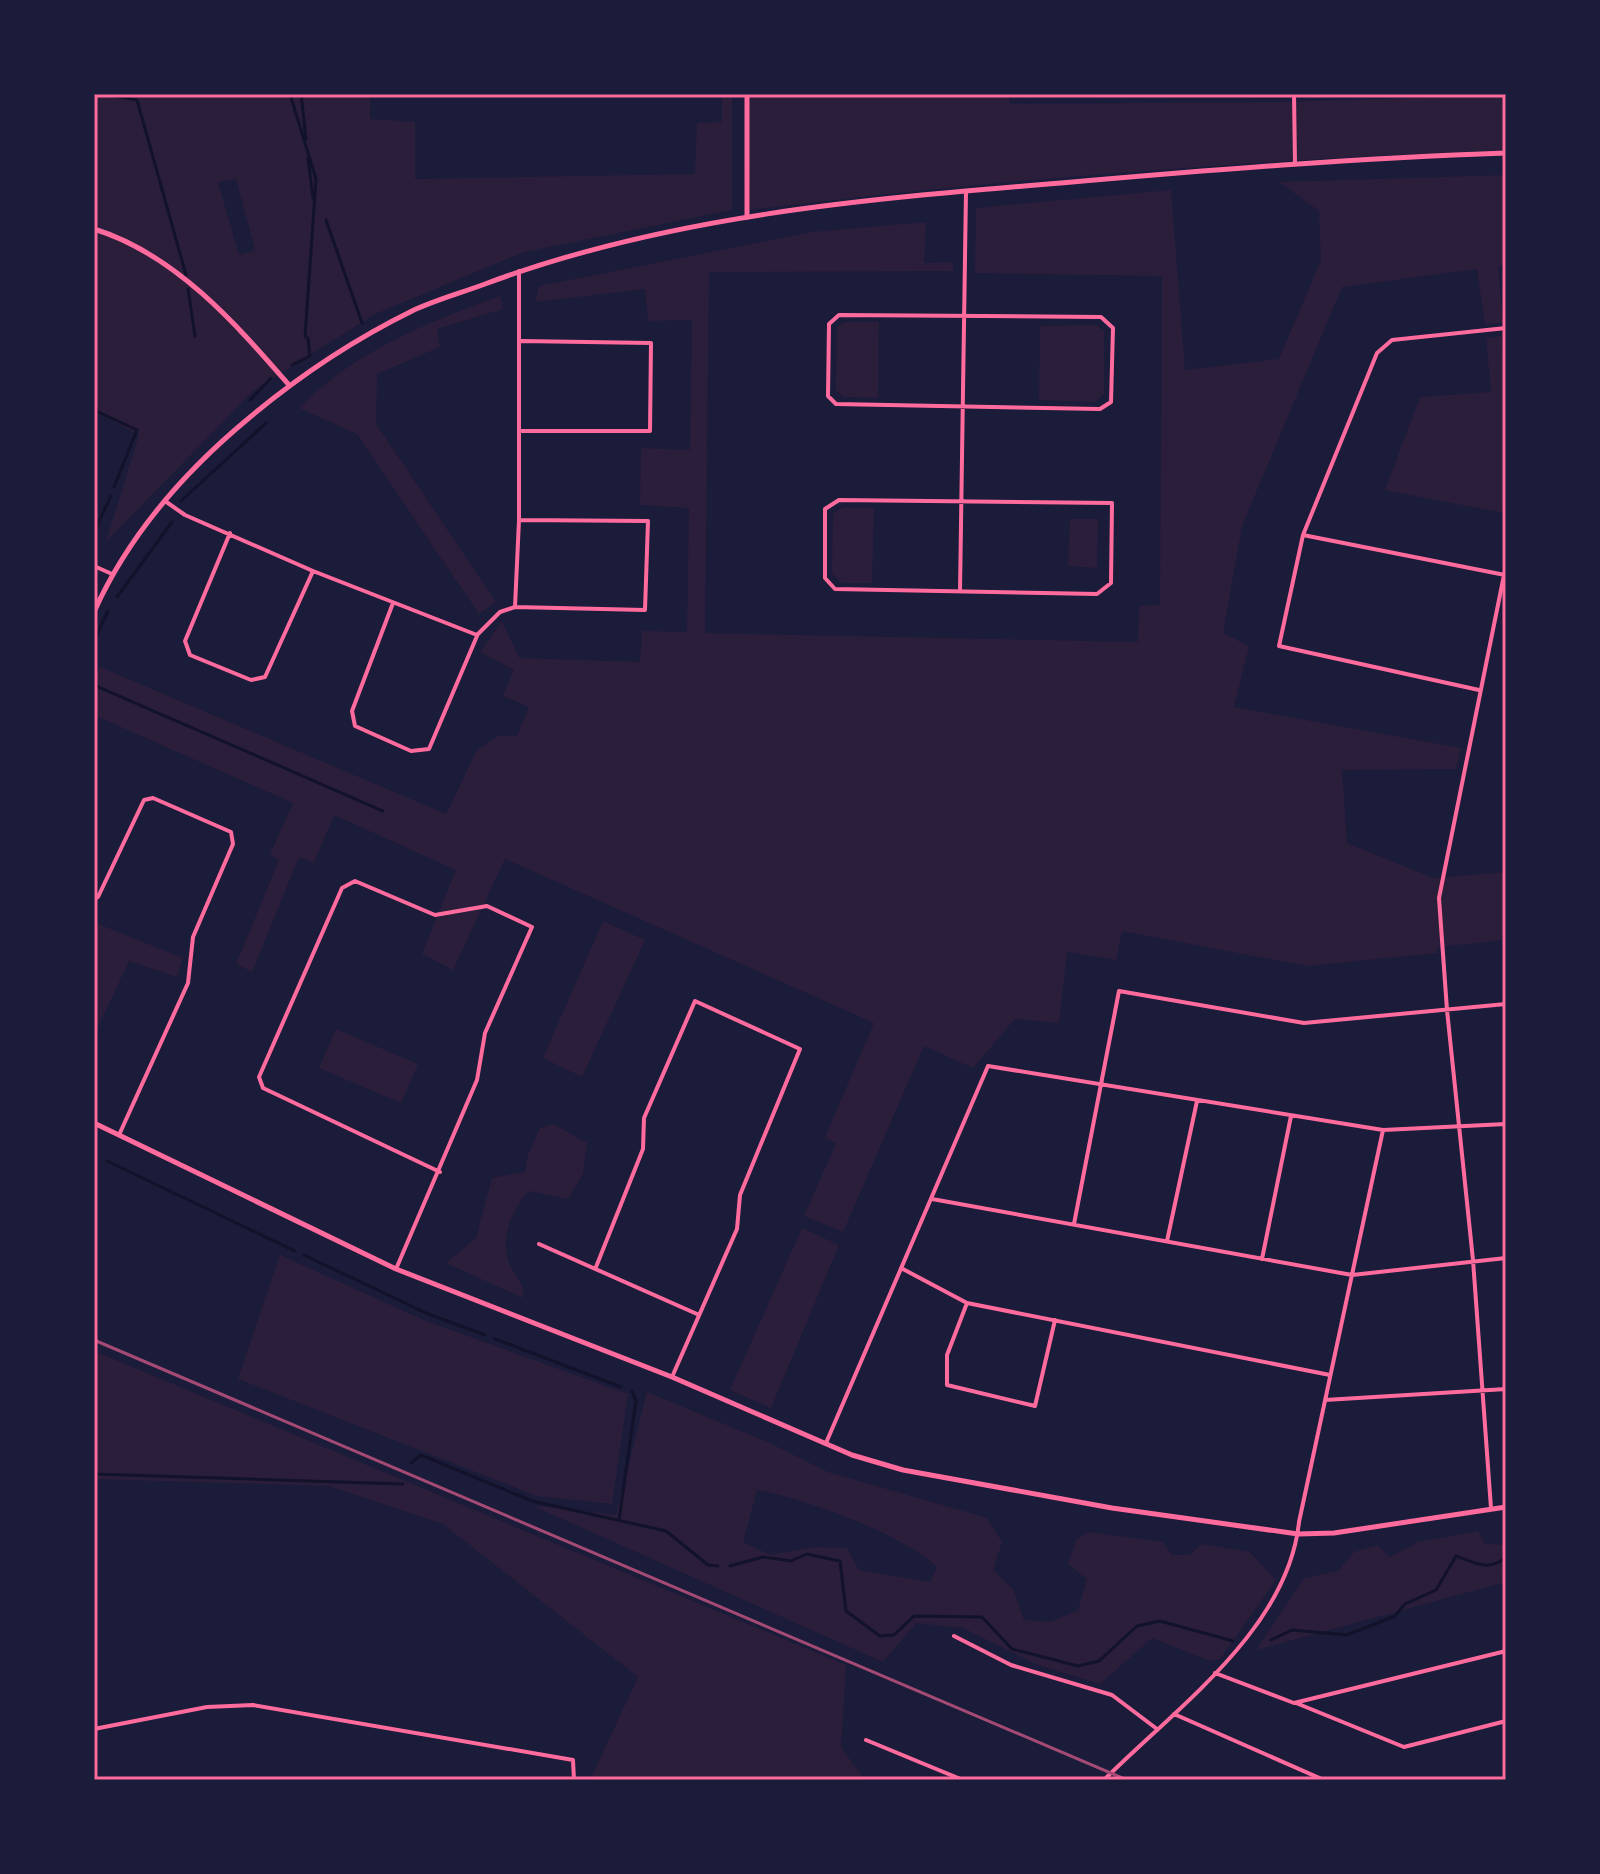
<svg xmlns="http://www.w3.org/2000/svg" width="1600" height="1874" font-family="Lato,sans-serif">
  <rect width="100%" height="100%" fill="#1b1b3a"/>
  <path fill="#2a1e3b" fill-rule="evenodd" d="M 94,94 L 370,94 L 370,119 L 415,122 L 415,179 L 695,174 L 697,123 L 722,122 L 722,94 L 732,94 L 732,210 L 524,252 L 375,314 L 253,391 L 106,542 L 139,435 L 94,411 ZM 236,179 L 255,250 L 239,255 L 218,182 Z
    M 749,94 L 764,94 L 764,97 L 1009,94 L 1010,104 L 1283,102 L 1506,95 L 1506,150 C 1254,160 1000,179 750,210 Z
    M 1506,175 L 1506,265 L 1498,267 L 1503,323 L 1485,324 L 1477,269 L 1342,287 L 1242,526 L 1223,633 L 1249,646 L 1234,707 L 1461,748 L 1456,769 L 1342,770 L 1347,843 L 1433,878 L 1506,872 L 1506,940 L 1437,947 L 1437,953 L 1307,966 L 1122,931 L 1116,960 L 1067,952 L 1059,1023 L 1015,1019 L 973,1068 L 924,1046 L 843,1232 L 804,1216 L 836,1144 L 825,1137 L 874,1023 L 505,859 L 453,970 L 422,954 L 456,870 L 334,815 L 314,863 L 299,857 L 252,972 L 236,964 L 279,860 L 270,854 L 293,803 L 96,716 L 94,720 L 94,679 L 100,667 L 446,814 L 477,750 L 498,736 L 517,736 L 529,707 L 503,696 L 514,670 L 480,652 L 502,621 L 519,658 L 640,662 L 642,631 L 687,632 L 689,508 L 640,505 L 641,448 L 690,450 L 692,320 L 648,321 L 645,289 L 535,302 L 539,286 L 812,232 L 926,222 L 924,263 L 953,262 L 953,271 L 709,272 L 705,633 L 1138,642 L 1139,606 L 1160,605 L 1162,276 L 975,273 L 976,208 L 1171,190 L 1185,370 L 1279,359 L 1321,260 L 1319,211 L 1279,182 Z
    M 500,296 L 503,309 L 437,329 L 440,347 L 377,374 L 376,424 L 496,602 L 479,614 L 357,434 L 299,408 C 355,351 426,323 500,296 Z
    M 844,322 L 879,322 L 878,398 L 843,397 L 836,390 L 837,327 Z
    M 1097,325 L 1104,331 L 1104,394 L 1095,402 L 1039,400 L 1040,326 Z
    M 1502,336 L 1506,380 L 1506,525 L 1503,513 L 1385,490 L 1420,397 L 1491,392 L 1486,338 Z
    M 843,507 L 874,508 L 872,583 L 841,583 L 832,573 L 833,514 Z
    M 1070,519 L 1098,519 L 1097,568 L 1068,566 Z
    M 603,921 L 645,940 L 582,1077 L 543,1058 Z
    M 96,923 L 183,958 L 177,977 L 129,961 L 94,1036 Z
    M 336,1029 L 418,1064 L 401,1103 L 319,1068 Z
    M 553,1124 L 587,1143 L 583,1174 L 568,1199 L 529,1191 C 511,1211 497,1243 512,1269 C 519,1281 524,1284 523,1298 L 446,1263 L 476,1238 L 492,1178 L 525,1172 L 528,1154 L 540,1128 Z
    M 802,1228 L 839,1245 L 771,1408 L 730,1390 Z
    M 280,1255 L 426,1321 L 628,1394 L 612,1504 L 537,1496 L 238,1379 Z
    M 94,1351 L 846,1665 L 841,1747 L 865,1780 L 590,1780 L 638,1677 L 443,1524 L 329,1486 L 94,1479 Z
    M 647,1392 L 770,1443 L 828,1472 L 987,1518 L 1002,1542 L 993,1570 L 1013,1589 L 1024,1620 L 1051,1622 L 1078,1610 L 1087,1579 L 1068,1564 L 1076,1540 L 1088,1532 L 1163,1542 L 1172,1555 L 1189,1555 L 1202,1544 L 1250,1552 L 1276,1580 L 1220,1659 L 1210,1661 L 1152,1638 L 1100,1684 L 1038,1665 L 963,1628 L 916,1623 L 883,1662 L 531,1505 L 616,1515 ZM 757,1490 C 805,1498 902,1534 937,1567 L 930,1582 L 859,1570 L 847,1548 L 814,1547 L 770,1555 L 743,1542 Z
    M 1478,1531 L 1485,1544 L 1506,1545 L 1506,1582 L 1256,1650 L 1304,1578 L 1338,1571 L 1354,1552 L 1377,1545 L 1390,1557 L 1418,1542 Z"/>
  <g fill="none" stroke-linecap="round" stroke-linejoin="round">
    <path stroke="#12122b" stroke-width="3" d="M 103,94 L 137,100 L 186,275
      M 290,94 L 316,179 L 305,337
      M 301,94 L 306,139
      M 308,158 L 313,198
      M 326,220 L 362,323
      M 188,289 L 195,336
      M 292,365 L 310,356 L 308,338
      M 250,400 L 271,378
      M 94,410 L 137,430 L 114,487
      M 181,501 L 266,423
      M 94,532 L 111,496
      M 117,597 L 172,522
      M 94,641 L 108,611
      M 94,685 L 383,811
      M 107,1161 L 295,1251
      M 304,1255 L 428,1314 L 485,1335
      M 495,1339 L 621,1387
      M 411,1463 L 421,1455 L 532,1501 L 666,1531 L 708,1565 L 718,1566
      M 94,1474 L 403,1484
      M 619,1520 L 636,1401 L 632,1391
      M 730,1566 L 763,1557 L 791,1561 L 807,1554 L 840,1561 L 846,1611 L 880,1636 L 894,1635 L 914,1616 L 982,1617 L 1012,1649 L 1078,1666 L 1099,1661 L 1137,1626 L 1160,1621 L 1233,1641
      M 1271,1640 L 1292,1630 L 1347,1635 L 1395,1616 L 1405,1604 L 1436,1590 L 1456,1556 C 1475,1563 1489,1572 1506,1557"/>
    <path stroke="#ff6b9d" stroke-width="4" d="M 1294,94 L 1295,164
      M 839,315 L 1101,317 L 1113,328 L 1111,402 L 1100,409 L 836,404 L 828,396 L 829,324 Z
      M 519,431 L 650,431 L 651,343 L 521,341
      M 839,500 L 1112,503 L 1111,583 L 1097,594 L 835,589 L 825,578 L 825,509 Z
      M 165,501 L 185,515 L 313,571 L 477,635 L 500,612 L 515,607 L 519,520 L 519,271
      M 230,533 L 185,641 L 190,655 L 251,680 L 265,677 L 313,571
      M 1303,535 L 1505,575
      M 94,566 L 112,574
      M 960,591 L 966,191
      M 393,603 L 352,711 L 355,726 L 411,751 L 429,749 L 477,636
      M 515,607 L 645,610 L 648,521 L 519,520
      M 1479,690 L 1279,646 L 1303,535 L 1377,353 L 1392,340 L 1506,328
      M 94,899 L 98,897 L 144,800 L 153,798 L 231,832 L 233,844 L 193,937 L 188,983 L 119,1135
      M 932,1199 L 1352,1275 L 1506,1258
      M 1074,1224 L 1119,991 L 1304,1023 L 1506,1004
      M 1167,1241 L 1197,1101
      M 539,1244 L 697,1314
      M 1262,1259 L 1291,1116
      M 596,1267 L 643,1149 L 644,1118 L 695,1001 L 800,1049 L 740,1195 L 737,1229 L 672,1377
      M 901,1268 L 967,1303 L 1330,1375
      M 396,1269 L 477,1080 L 485,1033 L 532,927 L 487,906 L 435,915 L 355,881 L 342,888 L 259,1077 L 263,1088 L 440,1172
      M 967,1303 L 947,1355 L 947,1385 L 1035,1406 L 1055,1320
      M 1325,1400 L 1506,1389
      M 826,1443 L 988,1066 L 1383,1130 L 1506,1124
      M 1491,1508 L 1473,1260 L 1447,1010 L 1439,898 L 1504,575
      M 954,1636 L 1011,1665 L 1112,1695 L 1157,1729
      M 1215,1673 L 1294,1703 L 1506,1651
      M 1296,1703 L 1404,1747 L 1506,1721
      M 1174,1714 L 1324,1780
      M 94,1729 L 207,1707 L 253,1705 L 573,1760 L 574,1780
      M 866,1740 L 963,1780
      M 1104,1780 C 1176,1708 1288,1629 1299,1522 L 1383,1130"/>
    <path stroke="#ff6b9d" stroke-width="5" d="M 747,94 L 747,217
      M 94,229 C 175,254 235,323 289,385
      M 94,1123 L 396,1269 L 672,1377 L 852,1455 L 903,1470 L 1112,1508 L 1298,1534 L 1334,1533 L 1506,1507"/>
    <path stroke="#ff6b9d" stroke-width="5" d="M 94,612 C 128,536 185,471 249,418 C 299,376 353,340 412,311 C 435,300 461,293 485,284 C 669,215 867,199 1061,183 C 1209,170 1357,158 1506,153"/>
    <path stroke="#a44b75" stroke-width="3" d="M 94,1340 L 1127,1780"/>
  </g>
  <rect width="1600" height="1874" fill="none" stroke="#1b1b3a" stroke-width="192"/>
  <rect x="96" y="96" width="1408" height="1682" fill="none" stroke="#ff6b9d" stroke-width="3"/>
</svg>
